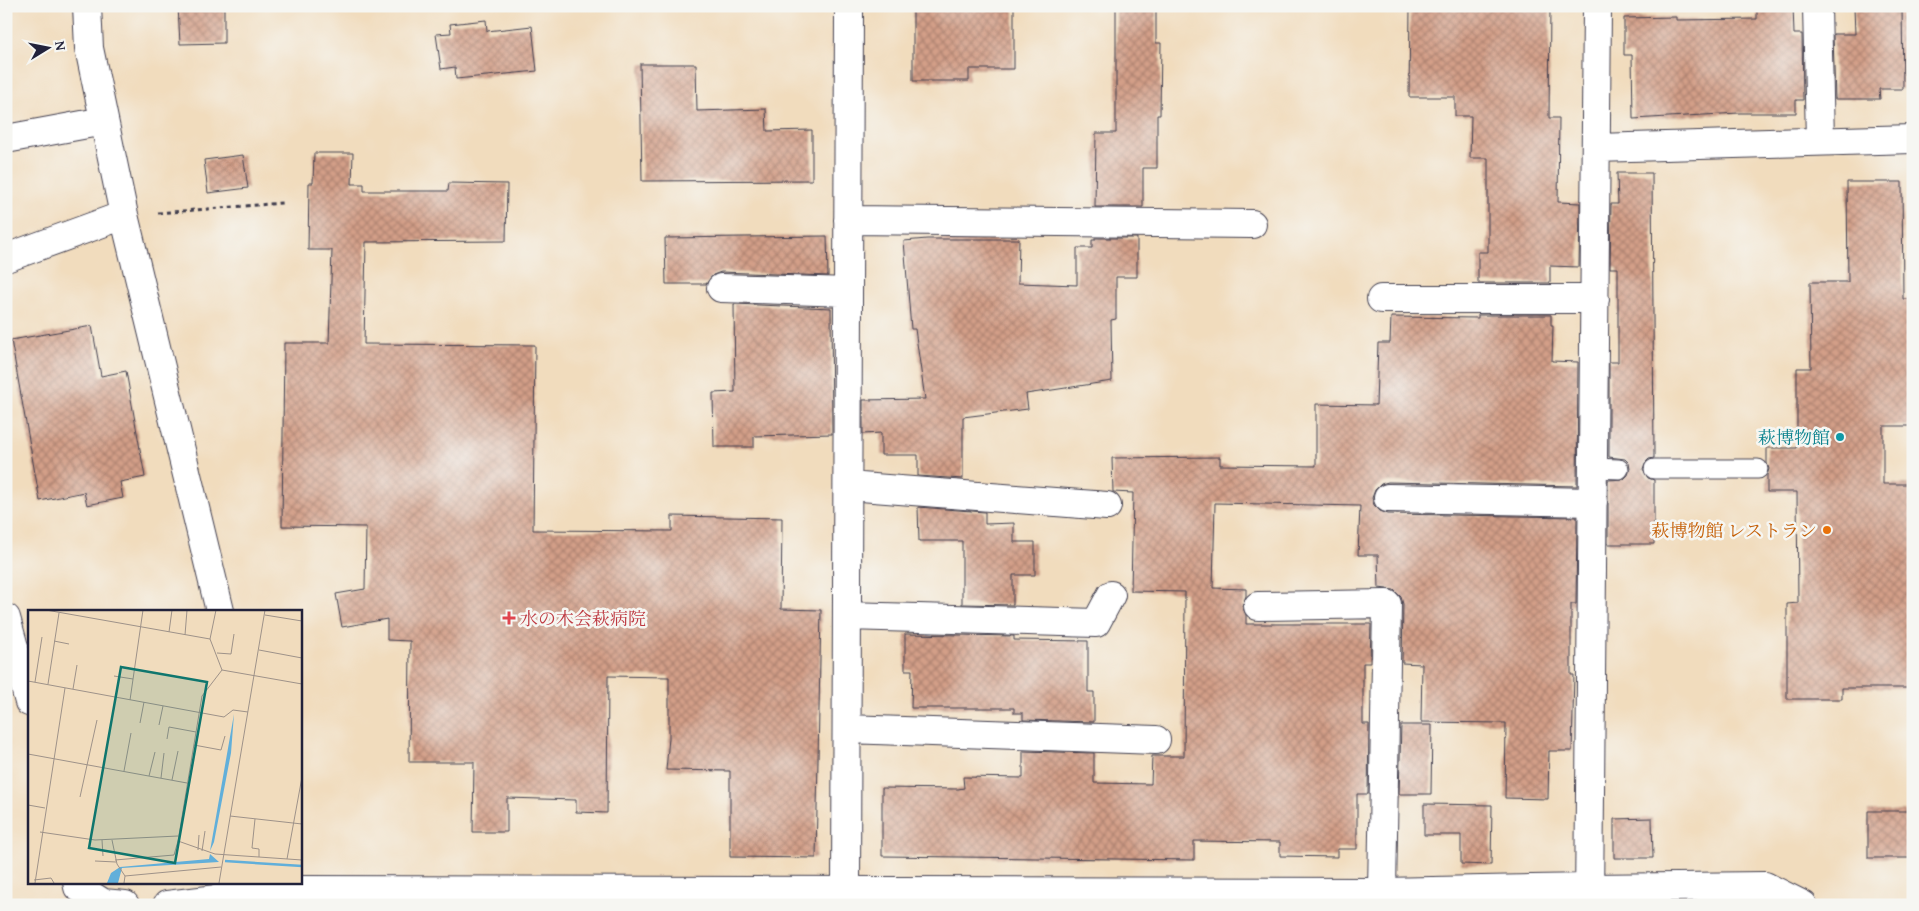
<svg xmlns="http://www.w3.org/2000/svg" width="1919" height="911" font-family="'Gentium Book Plus','Noto Serif JP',serif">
  <defs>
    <pattern id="building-cross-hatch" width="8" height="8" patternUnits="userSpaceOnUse" patternTransform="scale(1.25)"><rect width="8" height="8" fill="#d39f88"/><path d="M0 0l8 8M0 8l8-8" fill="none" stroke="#ab8170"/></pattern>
  </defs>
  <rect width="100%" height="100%" fill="#f6f6f2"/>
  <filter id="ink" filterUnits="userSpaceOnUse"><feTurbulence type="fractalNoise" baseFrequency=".02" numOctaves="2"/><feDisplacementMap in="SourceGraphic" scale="10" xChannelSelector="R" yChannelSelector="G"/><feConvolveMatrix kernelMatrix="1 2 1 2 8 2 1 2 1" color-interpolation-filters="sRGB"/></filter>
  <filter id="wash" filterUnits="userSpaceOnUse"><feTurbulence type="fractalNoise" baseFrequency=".0096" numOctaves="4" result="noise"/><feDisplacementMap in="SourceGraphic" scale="20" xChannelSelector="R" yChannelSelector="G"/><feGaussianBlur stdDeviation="1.12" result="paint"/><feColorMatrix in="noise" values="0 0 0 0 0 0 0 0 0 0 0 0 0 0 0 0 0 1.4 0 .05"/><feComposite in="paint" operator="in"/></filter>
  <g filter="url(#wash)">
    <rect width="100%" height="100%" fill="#f1dcbd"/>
    <g id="blocks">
      <path fill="url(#building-cross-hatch)" d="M 178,6 L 224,6 L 224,43 L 180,44 Z
        M 913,6 L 1014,6 L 1014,69 L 969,69 L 969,81 L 913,81 Z
        M 1116,6 L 1156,6 L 1156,43 L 1161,43 L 1160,115 L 1157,115 L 1157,168 L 1143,168 L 1143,207 L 1095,207 L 1096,133 L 1116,133 Z
        M 1410,6 L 1550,6 L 1549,118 L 1559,118 L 1558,202 L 1580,203 L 1579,267 L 1550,266 L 1550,283 L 1478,283 L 1478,252 L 1488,252 L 1488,158 L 1470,158 L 1471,116 L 1455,116 L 1455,97 L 1409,97 Z
        M 1757,6 L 1793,6 L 1794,34 L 1802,34 L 1803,100 L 1796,100 L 1796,113 L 1739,113 L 1633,119 L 1632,55 L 1624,55 L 1624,18 L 1676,17 L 1676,20 L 1757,19 Z
        M 1902,7 L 1903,89 L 1879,89 L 1880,99 L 1835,99 L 1833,34 L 1855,34 L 1854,8 Z
        M 486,20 L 487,31 L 532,26 L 537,71 L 456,79 L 455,67 L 441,69 L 436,34 L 451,33 L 450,24 Z
        M 640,64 L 696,64 L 697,111 L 766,109 L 767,131 L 812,130 L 812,180 L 642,181 Z
        M 314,153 L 353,153 L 352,184 L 364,184 L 364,191 L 448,191 L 449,183 L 507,184 L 506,241 L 366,242 L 364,344 L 535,345 L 533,530 L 672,531 L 672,516 L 782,518 L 781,609 L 821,610 L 816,858 L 730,857 L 730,771 L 666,770 L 669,738 L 669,677 L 608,676 L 607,813 L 576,812 L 576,800 L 507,798 L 507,832 L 473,832 L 474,762 L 409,762 L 410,641 L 387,640 L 387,619 L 342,627 L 336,594 L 365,589 L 366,527 L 282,526 L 284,343 L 329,343 L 332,250 L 308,250 L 309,183 L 313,183 Z
        M 243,155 L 248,188 L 208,193 L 204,160 Z
        M 1617,173 L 1652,173 L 1654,458 L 1649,459 L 1645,463 L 1643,469 L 1648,478 L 1654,480 L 1654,544 L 1608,544 L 1608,480 L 1624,479 L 1628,475 L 1630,469 L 1629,463 L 1625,459 L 1609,457 L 1609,362 L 1618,362 L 1618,268 L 1610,268 L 1611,204 L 1618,204 Z
        M 1847,182 L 1902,182 L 1903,299 L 1913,299 L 1913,426 L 1883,426 L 1883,484 L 1913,484 L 1913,688 L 1842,688 L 1842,699 L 1787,699 L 1787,604 L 1798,603 L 1797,492 L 1767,492 L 1767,475 L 1769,469 L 1767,463 L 1767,448 L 1797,448 L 1797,368 L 1811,368 L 1810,282 L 1848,282 Z
        M 827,236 L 828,276 L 721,272 L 713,275 L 706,284 L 666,284 L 665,238 Z
        M 1095,238 L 1137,238 L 1137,277 L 1116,277 L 1116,319 L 1111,320 L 1112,381 L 1026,394 L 1028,409 L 963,417 L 963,479 L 918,476 L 918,455 L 881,455 L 881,433 L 863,434 L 863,400 L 925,399 L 915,329 L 911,329 L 904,241 L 927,239 L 1019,239 L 1018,283 L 1077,285 L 1077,248 L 1092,248 L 1092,240 L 1095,240 Z
        M 734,304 L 831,308 L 832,434 L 754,436 L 754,447 L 714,447 L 713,393 L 735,392 Z
        M 1478,315 L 1551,315 L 1551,325 L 1553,325 L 1552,361 L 1578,362 L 1577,486 L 1388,482 L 1381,484 L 1375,490 L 1372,498 L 1374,505 L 1380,511 L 1388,514 L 1577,517 L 1576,604 L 1571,604 L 1571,675 L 1574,675 L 1572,751 L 1549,751 L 1548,799 L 1505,798 L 1506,723 L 1421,722 L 1422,664 L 1402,663 L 1403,604 L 1401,597 L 1394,590 L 1379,588 L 1378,555 L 1358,555 L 1360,506 L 1215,503 L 1213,588 L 1246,589 L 1246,596 L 1242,606 L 1246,615 L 1246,624 L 1371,624 L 1370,663 L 1363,663 L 1363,724 L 1369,724 L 1368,794 L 1357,794 L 1357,849 L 1337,849 L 1337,857 L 1280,856 L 1280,842 L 1194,841 L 1194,860 L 882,856 L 882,788 L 958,789 L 964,788 L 963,777 L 1023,778 L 1023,751 L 1094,753 L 1094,783 L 1151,784 L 1152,756 L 1184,756 L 1185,592 L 1131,591 L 1133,493 L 1113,492 L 1112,458 L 1220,457 L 1220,465 L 1316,466 L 1316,404 L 1376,405 L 1378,343 L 1390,343 L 1391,317 L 1478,318 Z
        M 92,326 L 101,376 L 126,371 L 145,477 L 120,482 L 123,498 L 87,505 L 84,492 L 40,501 L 11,340 Z
        M 918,507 L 985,512 L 985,524 L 1014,523 L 1014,542 L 1035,542 L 1035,575 L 1013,575 L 1013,605 L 962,604 L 962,541 L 919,541 Z
        M 905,634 L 1014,636 L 1014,640 L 1088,641 L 1088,692 L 1094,692 L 1094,722 L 1023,720 L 1023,713 L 1014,713 L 1014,708 L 911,708 L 912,670 L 905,670 Z
        M 1401,725 L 1432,725 L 1431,794 L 1399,794 Z
        M 1424,804 L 1492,805 L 1491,865 L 1461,864 L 1461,835 L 1424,835 Z
        M 1868,811 L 1913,811 L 1913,858 L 1868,858 Z
        M 1652,818 L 1653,858 L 1614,858 L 1614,819 Z"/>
    </g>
  </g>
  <g filter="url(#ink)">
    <use href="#blocks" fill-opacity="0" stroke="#413e4e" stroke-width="1"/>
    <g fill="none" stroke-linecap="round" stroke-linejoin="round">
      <g stroke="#413e4e" stroke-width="21">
        <path id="lane" d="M 1593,468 L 1619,469
          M 1654,469 L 1758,469"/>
      </g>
      <g stroke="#413e4e" stroke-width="30">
        <path id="street" d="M 87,6 L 89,48 L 124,215 L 220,611
          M 1817,6 L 1820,141
          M 6,139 L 104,121
          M 1596,148 L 1913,139
          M 848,220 L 1252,224
          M 6,258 L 124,215
          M 721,288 L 848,292
          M 1381,299 L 1595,299
          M 848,486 L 1107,506
          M 1388,498 L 1593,502
          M 1258,606 L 1387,604 L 1382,892
          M 847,616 L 1096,623 L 1111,595
          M 6,618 L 29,702
          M 847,729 L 1156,740
          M 77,882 L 78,887 L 103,903 L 125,905
          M 846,890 L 849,6
          M 167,905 L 233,897
          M 231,905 L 233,897 L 286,890 L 1382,892 L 1589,888 L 1765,886 L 1803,905
          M 1589,905 L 1597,6"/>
      </g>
      <path stroke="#413e4e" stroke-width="3" stroke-dasharray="4 4" stroke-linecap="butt" d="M 158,213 L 282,203"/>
      <use href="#lane" stroke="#fff" stroke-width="19"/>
      <use href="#street" stroke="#fff" stroke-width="28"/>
    </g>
  </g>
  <circle fill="#0f9aa8" stroke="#f6f6f2" stroke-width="2" cx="1840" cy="437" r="5"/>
  <circle fill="#e8710a" stroke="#f6f6f2" stroke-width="2" cx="1827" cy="530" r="5"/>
  <path fill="#e0444e" stroke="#f6f6f2" stroke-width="2" d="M506.5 610.5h5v5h5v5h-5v5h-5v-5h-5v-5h5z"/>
  <g text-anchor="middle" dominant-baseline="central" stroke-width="5" stroke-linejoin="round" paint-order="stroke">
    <g font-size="18" fill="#0d838f" stroke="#f6f6f2" text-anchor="end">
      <text x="1830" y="437">萩博物館</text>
    </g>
    <g font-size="18" fill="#c56008" stroke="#f6f6f2" text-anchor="end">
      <text x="1817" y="530">萩博物館 レストラン</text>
    </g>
    <g font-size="18" fill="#be3a42" stroke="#f6f6f2" text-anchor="start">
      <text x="520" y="618">水の木会萩病院</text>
    </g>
  </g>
  <g transform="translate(28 610)">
    <rect width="274" height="274" fill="#f1dcbd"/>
    <path d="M 206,104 L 203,143 L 186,232 L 182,241 ZM 182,244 L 191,252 L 94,258 L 90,273 L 79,273 L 83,263 L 92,257 L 181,249 Z" fill="#61afda"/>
    <path fill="none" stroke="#61afda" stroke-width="2.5" d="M 197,251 L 274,256"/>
    <path fill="none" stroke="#9e9289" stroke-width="1" d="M 18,0 L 182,29 L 194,60 L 274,74M 237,5 L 274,11M 141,22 L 144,0M 157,25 L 159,0M 182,29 L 188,0M 26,31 L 41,34M 231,40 L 274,48M 189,43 L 203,44 L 206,24M 194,60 L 174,86 L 150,231 L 187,244 L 274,250M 86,66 L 105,69M 0,71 L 196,107 L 205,100 L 220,102M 7,72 L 14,27M 20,74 L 31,3M 45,79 L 49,55M 102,90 L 115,0M 112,113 L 116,92M 131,115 L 135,96M 139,129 L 141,117 L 168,122M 166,135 L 193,140 L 197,126M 0,144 L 159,173M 96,161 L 103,123M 121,166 L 127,142M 133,168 L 136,143M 144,170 L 150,141M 52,187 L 69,110M 0,195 L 17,198M 202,206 L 274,214M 227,209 L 224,238 L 231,239 L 231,247M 12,222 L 67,230 L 150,226M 74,230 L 75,246M 84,230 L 89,254 L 97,266 L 96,273M 170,240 L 171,225M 174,241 L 177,221M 259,249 L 274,167M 87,250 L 146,245 L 150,231M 67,251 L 88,252M 97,266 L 193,257M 6,270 L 23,268 L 26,273M 7,273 L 37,78M 191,273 L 237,0"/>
    <path fill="#0f766e" fill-opacity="0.15" stroke="#0f766e" stroke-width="2.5" d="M 93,57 L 179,72 L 147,253 L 61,238 Z"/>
    <rect width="274" height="274" fill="none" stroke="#22223b" stroke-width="2.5"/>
  </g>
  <rect width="1919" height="911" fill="none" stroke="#f6f6f2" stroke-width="25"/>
  <g transform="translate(48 48) rotate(80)" stroke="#f6f6f2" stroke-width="4" paint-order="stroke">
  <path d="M0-4L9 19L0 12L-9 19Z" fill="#22223b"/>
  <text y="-8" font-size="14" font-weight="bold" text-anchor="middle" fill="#22223b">N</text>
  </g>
</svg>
